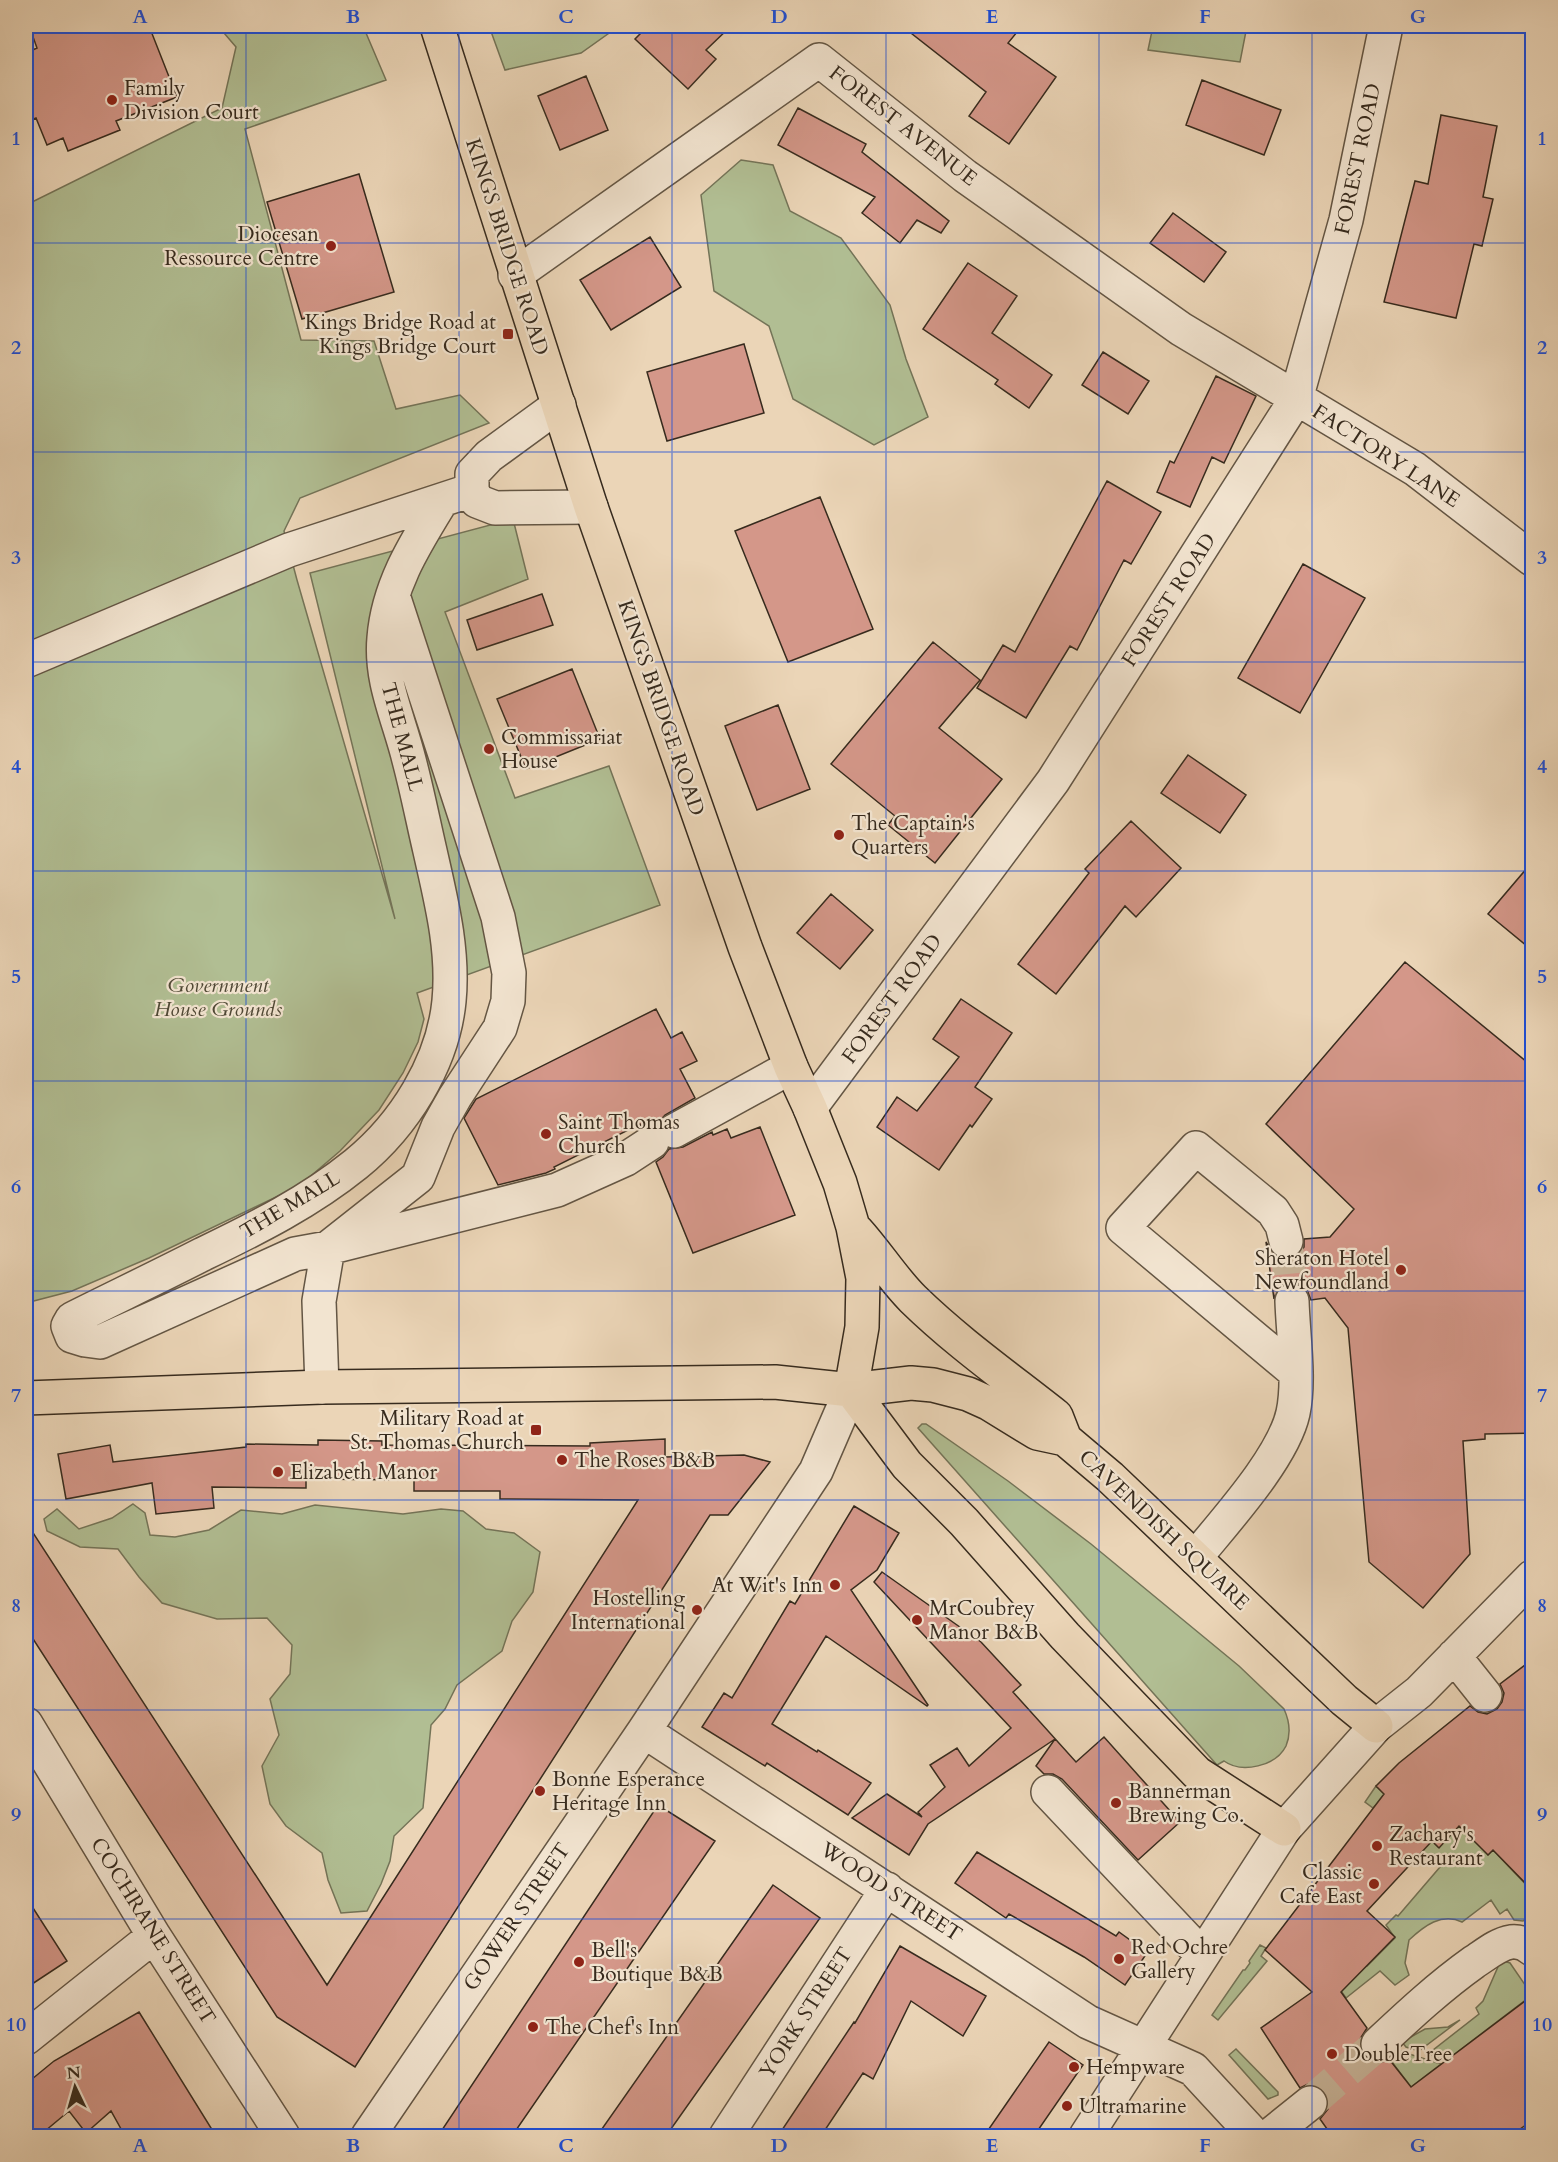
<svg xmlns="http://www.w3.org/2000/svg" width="1558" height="2162" font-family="Cardo,serif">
  <rect width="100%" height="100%" fill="#ebd5b7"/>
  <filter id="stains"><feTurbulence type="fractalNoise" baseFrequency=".00333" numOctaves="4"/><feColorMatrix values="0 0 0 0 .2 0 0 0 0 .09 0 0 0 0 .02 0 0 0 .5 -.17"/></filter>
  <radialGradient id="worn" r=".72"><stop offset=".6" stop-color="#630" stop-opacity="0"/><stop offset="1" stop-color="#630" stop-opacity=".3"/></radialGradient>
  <path fill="#b1be93" stroke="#747458" stroke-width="1.5" d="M 218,26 L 363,26 L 386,80 L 245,129 L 301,340 L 374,341 L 396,409 L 460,395 L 489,423 L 300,498 L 284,531 L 297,580 L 395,919 L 310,573 L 513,519 L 528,579 L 445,612 L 515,798 L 609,766 L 660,905 L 417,993 L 424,1019 L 418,1042 L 403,1073 L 379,1110 L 340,1151 L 299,1186 L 149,1258 L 72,1291 L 26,1303 L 26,205 L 222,108 L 236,47 Z
    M 489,26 L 619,26 L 581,53 L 505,70 Z
    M 1153,26 L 1247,26 L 1240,62 L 1148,50 Z
    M 741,160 L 773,165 L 790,211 L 841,238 L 890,305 L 906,359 L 928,417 L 874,445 L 793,399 L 769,326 L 714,291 L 701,195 Z
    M 922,1424 L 926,1424 L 1008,1481 L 1091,1544 L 1239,1666 L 1284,1709 C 1289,1720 1291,1734 1286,1746 C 1276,1766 1242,1774 1224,1761 L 1217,1765 L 918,1428 Z
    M 133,1504 L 145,1513 L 150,1535 L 175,1537 L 209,1530 L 241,1510 L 282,1514 L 315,1505 L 403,1514 L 441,1509 L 463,1511 L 486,1529 L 514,1533 L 540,1552 L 533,1592 L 512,1621 L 502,1651 L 457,1685 L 445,1709 L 431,1725 L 423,1808 L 394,1836 L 390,1861 L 381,1884 L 367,1911 L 341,1913 L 328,1880 L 322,1853 L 286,1826 L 270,1804 L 262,1766 L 279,1735 L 270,1699 L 290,1674 L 292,1645 L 267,1618 L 217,1619 L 162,1603 L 139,1577 L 118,1549 L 80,1547 L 47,1531 L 44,1519 L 57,1509 L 79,1529 L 112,1518 Z
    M 1376,1786 L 1438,1847 L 1462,1823 L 1488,1855 L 1493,1850 L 1532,1891 L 1532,1914 L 1523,1921 L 1514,1920 L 1507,1909 L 1500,1914 L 1491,1900 L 1462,1922 C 1442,1912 1424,1926 1409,1940 L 1405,1963 L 1409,1975 L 1395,1985 L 1380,1971 L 1346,1998 L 1332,1978 L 1367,1966 L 1395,1938 L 1386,1925 L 1396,1915 L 1398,1916 L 1440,1867 L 1422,1852 L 1375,1806 L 1373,1808 L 1365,1802 Z
    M 1260,1945 L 1266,1948 L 1261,1956 L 1267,1961 L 1218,2020 L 1212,2015 L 1243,1970 L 1245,1970 L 1250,1963 L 1249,1961 Z
    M 1501,1960 L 1510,1963 L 1532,1995 L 1447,2060 L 1428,2054 L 1479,2014 L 1476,2008 L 1483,2001 Z
    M 1460,2020 L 1419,2051 L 1406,2047 L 1402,2042 L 1425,2029 L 1448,2027 Z
    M 1387,2047 L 1441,2064 L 1411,2087 L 1382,2049 Z
    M 1236,2049 L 1278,2092 L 1278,2095 L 1268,2099 L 1229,2055 Z"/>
  <path fill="#d49789" stroke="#372b1e" stroke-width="1.5" d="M 53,26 L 149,26 L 177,97 L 116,121 L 120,130 L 68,151 L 63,138 L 47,145 L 36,118 L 26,122 L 26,53 L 37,48 L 32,34 Z
    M 648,26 L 731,26 L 706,50 L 716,59 L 688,89 L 635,39 Z
    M 902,26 L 1022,26 L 1008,43 L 1056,77 L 1009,144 L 969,116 L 986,92 Z
    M 586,76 L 608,130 L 560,150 L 538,96 Z
    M 1202,80 L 1281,110 L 1264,155 L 1186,125 Z
    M 798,108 L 866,144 L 862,152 L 949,221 L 941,233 L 917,220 L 900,243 L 862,213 L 875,197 L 778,145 Z
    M 1441,115 L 1497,126 L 1483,197 L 1493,199 L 1482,246 L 1474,244 L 1456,318 L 1384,302 L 1415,181 L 1428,184 Z
    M 359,174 L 394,292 L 302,319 L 267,202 Z
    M 1173,213 L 1226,252 L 1204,282 L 1150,243 Z
    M 650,237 L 681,287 L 611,330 L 580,280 Z
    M 968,263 L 1017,296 L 992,333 L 1052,375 L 1029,408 L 995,384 L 998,380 L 923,329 Z
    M 744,344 L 764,413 L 667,441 L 647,372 Z
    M 1103,352 L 1149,381 L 1128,414 L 1082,385 Z
    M 1216,376 L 1256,396 L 1224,463 L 1212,457 L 1190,507 L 1157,492 L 1170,461 L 1174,463 Z
    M 1107,481 L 1161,512 L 1131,564 L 1124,560 L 1077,650 L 1070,646 L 1026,718 L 977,688 L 1003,645 L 1015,652 Z
    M 820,497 L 873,629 L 788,662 L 735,531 Z
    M 1303,564 L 1365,598 L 1300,713 L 1238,678 Z
    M 542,594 L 553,625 L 477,650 L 467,620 Z
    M 933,642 L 980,680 L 939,728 L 1002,779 L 935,863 L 888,825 L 895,816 L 831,764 Z
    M 572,669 L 600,739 L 526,769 L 497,699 Z
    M 778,705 L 810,789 L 757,810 L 725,726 Z
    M 1188,755 L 1246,795 L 1220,833 L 1161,793 Z
    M 1131,821 L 1181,868 L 1136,917 L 1125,906 L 1056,994 L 1018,964 L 1089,873 L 1085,869 Z
    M 1533,861 L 1533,951 L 1488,914 Z
    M 831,894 L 873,930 L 840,969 L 797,933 Z
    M 1405,962 L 1533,1067 L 1533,1433 L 1485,1434 L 1485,1439 L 1463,1441 L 1470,1554 L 1423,1608 L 1369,1562 L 1348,1328 L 1325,1298 L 1311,1300 L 1307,1290 L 1300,1284 L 1292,1282 L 1282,1285 L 1276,1292 L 1274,1299 L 1266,1242 L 1273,1254 L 1281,1259 L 1291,1259 L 1299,1254 L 1304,1247 L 1304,1239 L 1330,1237 L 1354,1209 L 1266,1124 Z
    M 961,999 L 1012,1033 L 975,1087 L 992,1099 L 972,1127 L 970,1125 L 939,1170 L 877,1127 L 897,1097 L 917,1111 L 959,1057 L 933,1039 Z
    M 656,1009 L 671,1038 L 682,1032 L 697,1061 L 680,1069 L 695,1098 L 665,1115 L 657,1124 L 650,1123 L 641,1127 L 640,1124 L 554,1167 L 555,1169 L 546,1173 L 498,1185 L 464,1118 L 476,1099 Z
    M 760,1127 L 795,1215 L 693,1253 L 656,1162 L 663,1157 L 669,1149 L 683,1147 L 712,1132 L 713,1135 L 727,1129 L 731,1138 Z
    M 665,1439 L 665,1457 L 744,1455 L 770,1462 L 728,1515 L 710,1515 L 355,2067 L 277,2017 L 26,1628 L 26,1522 L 327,1985 L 638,1500 L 500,1499 L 500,1491 L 414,1491 L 414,1480 L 306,1479 L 306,1488 L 212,1487 L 214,1508 L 156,1514 L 152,1483 L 66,1499 L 58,1454 L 110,1445 L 113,1462 L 246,1447 L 246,1444 L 318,1445 L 318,1440 L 382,1441 L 382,1445 L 590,1446 L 590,1443 Z
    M 854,1506 L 899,1533 L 877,1570 L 851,1590 L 928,1705 L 927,1706 L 826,1636 L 772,1724 L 817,1752 L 818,1750 L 871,1783 L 848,1815 L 767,1763 L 765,1766 L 702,1727 L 724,1693 L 732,1698 L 790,1601 L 795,1604 Z
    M 882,1572 L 981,1642 L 1021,1685 L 1013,1692 L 1076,1762 L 1104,1737 L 1180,1822 L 1138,1860 L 1062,1779 L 1053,1774 L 1044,1774 L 1036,1766 L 1055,1739 L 928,1824 L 909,1855 L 852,1818 L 887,1794 L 922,1817 L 918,1812 L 945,1787 L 930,1765 L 957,1748 L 969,1766 L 1011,1728 L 874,1582 Z
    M 1533,1659 L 1533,1891 L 1493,1850 L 1488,1855 L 1459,1826 L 1439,1848 L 1432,1841 L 1367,1911 L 1395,1937 L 1341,1992 L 1367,2028 L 1360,2039 L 1360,2048 L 1364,2056 L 1373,2062 L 1382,2062 L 1389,2059 L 1411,2087 L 1533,1995 L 1533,2120 L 1510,2136 L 1332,2136 L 1320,2119 L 1328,2109 L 1328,2100 L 1325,2092 L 1316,2085 L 1308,2084 L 1300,2088 L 1261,2028 L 1312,1992 L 1265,1950 L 1384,1794 L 1376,1786 L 1399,1763 L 1470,1706 L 1478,1712 L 1487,1714 L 1497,1709 L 1502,1702 L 1504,1693 L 1500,1684 Z
    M 658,1805 L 715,1841 L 512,2136 L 438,2136 Z
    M 977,1852 L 1116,1936 L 1119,1932 L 1141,1948 L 1139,1951 L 1145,1956 L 1125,1985 L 1084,1957 L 1009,1914 L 1006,1918 L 955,1883 Z
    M 773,1885 L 820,1918 L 666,2136 L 597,2136 Z
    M 26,1897 L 67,1961 L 26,1988 Z
    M 900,1946 L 986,1996 L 963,2036 L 911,2001 L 873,2079 L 863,2073 L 821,2136 L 778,2136 L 854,2022 L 855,2023 Z
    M 139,2012 L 216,2136 L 125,2136 L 111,2111 L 86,2133 L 69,2111 L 39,2136 L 26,2136 L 26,2084 L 54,2061 Z
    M 1049,2042 L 1083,2065 L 1034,2136 L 984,2136 Z"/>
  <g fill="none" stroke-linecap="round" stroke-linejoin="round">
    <path stroke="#c7b398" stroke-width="33" stroke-dasharray="33 16" stroke-linecap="butt" d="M 1286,1241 L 1292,1301
      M 1310,2103 L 1378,2044"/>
    <g stroke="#645644" stroke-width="36">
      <path id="minor" d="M 515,275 L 819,60 L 965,176 L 1181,329 L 1415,469 L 1532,559
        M 472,490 L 477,501 L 495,508 L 591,507
        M 442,500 C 415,544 388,586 384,638 C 380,681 399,719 409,760 C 417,790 423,821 430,851 C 441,900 454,950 449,1001 C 443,1063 404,1125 356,1164 C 309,1202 257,1228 203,1254 C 160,1276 116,1297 72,1319 L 68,1326 L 72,1336 L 85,1340 L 100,1342 L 295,1254 L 328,1248 L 557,1190 L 626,1159 L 652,1142
        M 26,661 L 289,550 L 472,490 L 472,474 L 489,456 L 559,405
        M 810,1108 L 1053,781 L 1296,399 L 1346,220 L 1386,26
        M 674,1131 L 791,1067
        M 1286,1241 L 1282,1225 L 1273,1211 L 1196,1148 L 1123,1228 L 1295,1372
        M 322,1387 L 319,1301 L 328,1248 L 418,1177 L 438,1127 L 455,1097 L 500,1028 L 508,1001 L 509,973 L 498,917 L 393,595
        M 1195,1558 C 1225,1521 1283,1458 1293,1413 C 1300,1381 1293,1334 1292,1301
        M 1454,1656 L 1485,1695
        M 26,1724 L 154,1936 L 283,2136
        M 644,1731 L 1088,2022 L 1193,2069 L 1255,2136
        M 1048,1792 L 1202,1955
        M 26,2038 L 154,1936
        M 1378,2044 C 1409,2015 1439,1987 1474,1962 C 1485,1955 1498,1944 1511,1942 C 1520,1941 1526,1944 1532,1949
        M 368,2136 L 644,1731 L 816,1471 L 851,1390
        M 726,2136 L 887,1889
        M 1086,2136 L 1284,1829 L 1376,1726 L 1419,1692 L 1532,1577
        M 1269,2136 L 1310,2103"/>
    </g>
    <g stroke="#372b1e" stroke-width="36">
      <path id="major" d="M 437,26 L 591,507 L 745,947 L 791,1067 L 810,1108 L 840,1183 L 853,1227 L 863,1278 L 862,1327 L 851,1390
        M 857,1231 C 877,1253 892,1278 913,1299 C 957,1342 1008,1378 1056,1416 L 1065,1439
        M 851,1390 L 907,1465 L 964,1522 L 1065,1636 L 1197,1773 L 1284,1829
        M 26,1398 L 322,1387 L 775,1382 L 851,1390 L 911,1383 L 933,1385 L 968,1394 L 988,1403 L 1037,1433 L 1065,1439 L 1110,1477 L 1344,1700 L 1376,1726"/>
    </g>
    <use href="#minor" stroke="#f2e4d0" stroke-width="33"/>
    <use href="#major" stroke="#ebd5b7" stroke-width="33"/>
  </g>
  <path fill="none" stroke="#1d4ed8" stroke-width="1.5" stroke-opacity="0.55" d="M 246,26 L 246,2136M 459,26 L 459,2136M 672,26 L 672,2136M 886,26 L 886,2136M 1099,26 L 1099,2136M 1312,26 L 1312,2136M 26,243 L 1532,243M 26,452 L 1532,452M 26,662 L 1532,662M 26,871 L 1532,871M 26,1081 L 1532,1081M 26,1291 L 1532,1291M 26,1500 L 1532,1500M 26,1710 L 1532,1710M 26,1919 L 1532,1919"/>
  <g fill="#8f2418" stroke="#f2e4d0" stroke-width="2">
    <circle cx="112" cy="100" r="6"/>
    <circle cx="331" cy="246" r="6"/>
    <rect x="502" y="328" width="12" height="12" rx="3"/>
    <circle cx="489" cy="749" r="6"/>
    <circle cx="839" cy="835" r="6"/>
    <circle cx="546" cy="1134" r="6"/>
    <circle cx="1401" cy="1270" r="6"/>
    <rect x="530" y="1424" width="12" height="12" rx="3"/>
    <circle cx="562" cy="1460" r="6"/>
    <circle cx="278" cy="1472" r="6"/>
    <circle cx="835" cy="1585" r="6"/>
    <circle cx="697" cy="1610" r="6"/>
    <circle cx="917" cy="1620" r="6"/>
    <circle cx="540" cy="1791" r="6"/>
    <circle cx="1116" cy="1803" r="6"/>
    <circle cx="1377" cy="1846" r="6"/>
    <circle cx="1374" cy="1884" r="6"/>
    <circle cx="1119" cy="1959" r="6"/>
    <circle cx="579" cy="1962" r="6"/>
    <circle cx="533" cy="2027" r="6"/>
    <circle cx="1332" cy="2054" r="6"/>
    <circle cx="1074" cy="2067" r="6"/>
    <circle cx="1067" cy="2106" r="6"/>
  </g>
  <g text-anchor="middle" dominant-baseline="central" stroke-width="4.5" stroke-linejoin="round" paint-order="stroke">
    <g font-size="21" fill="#372b1e" stroke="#f2e4d0" text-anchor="start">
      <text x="124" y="88">Family<tspan x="124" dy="24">Division Court</tspan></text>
      <text x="319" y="234" text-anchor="end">Diocesan<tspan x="319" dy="24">Ressource Centre</tspan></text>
      <text x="496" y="322" text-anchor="end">Kings Bridge Road at<tspan x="496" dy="24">Kings Bridge Court</tspan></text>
      <text x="501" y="737">Commissariat<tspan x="501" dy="24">House</tspan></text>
      <text x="851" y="823">The Captain's<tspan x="851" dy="24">Quarters</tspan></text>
      <text x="558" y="1122">Saint Thomas<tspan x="558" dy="24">Church</tspan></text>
      <text x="1389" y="1258" text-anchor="end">Sheraton Hotel<tspan x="1389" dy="24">Newfoundland</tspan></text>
      <text x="524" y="1418" text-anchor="end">Military Road at<tspan x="524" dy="24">St. Thomas Church</tspan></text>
      <text x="574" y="1460">The Roses B&amp;B</text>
      <text x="290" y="1472">Elizabeth Manor</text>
      <text x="823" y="1585" text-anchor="end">At Wit's Inn</text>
      <text x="685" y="1598" text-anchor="end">Hostelling<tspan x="685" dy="24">International</tspan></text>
      <text x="929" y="1608">MrCoubrey<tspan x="929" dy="24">Manor B&amp;B</tspan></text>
      <text x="552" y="1779">Bonne Esperance<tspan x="552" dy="24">Heritage Inn</tspan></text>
      <text x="1128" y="1791">Bannerman<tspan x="1128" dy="24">Brewing Co.</tspan></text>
      <text x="1389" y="1834">Zachary's<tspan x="1389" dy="24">Restaurant</tspan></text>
      <text x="1362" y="1872" text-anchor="end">Classic<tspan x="1362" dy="24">Cafe East</tspan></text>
      <text x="1131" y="1947">Red Ochre<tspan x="1131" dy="24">Gallery</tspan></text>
      <text x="591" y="1950">Bell's<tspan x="591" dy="24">Boutique B&amp;B</tspan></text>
      <text x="545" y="2027">The Chef's Inn</text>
      <text x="1344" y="2054">DoubleTree</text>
      <text x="1086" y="2067">Hempware</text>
      <text x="1079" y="2106">Ultramarine</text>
    </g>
    <g font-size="21" fill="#372b1e" stroke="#f2e4d0">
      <text transform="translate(903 126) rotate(38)">FOREST AVENUE</text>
      <text transform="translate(1358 159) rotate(-78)">FOREST ROAD</text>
      <text transform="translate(507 247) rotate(72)">KINGS BRIDGE ROAD</text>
      <text transform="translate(1386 456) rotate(33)">FACTORY LANE</text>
      <text transform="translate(1169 600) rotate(-57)">FOREST ROAD</text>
      <text transform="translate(661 708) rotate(71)">KINGS BRIDGE ROAD</text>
      <text transform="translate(402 737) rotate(75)">THE MALL</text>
      <text transform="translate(892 999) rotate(-54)">FOREST ROAD</text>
      <text transform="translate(290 1205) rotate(-31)">THE MALL</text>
      <text transform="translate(1164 1530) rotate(43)">CAVENDISH SQUARE</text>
      <text transform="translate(891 1892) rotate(33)">WOOD STREET</text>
      <text transform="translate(517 1917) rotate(-56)">GOWER STREET</text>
      <text transform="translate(153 1931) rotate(58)">COCHRANE STREET</text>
      <text transform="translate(806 2013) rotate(-57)">YORK STREET</text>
    </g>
    <g font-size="21" font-style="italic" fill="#4f4835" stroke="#f2e4d0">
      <text x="218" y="985">Government<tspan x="218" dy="24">House Grounds</tspan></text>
    </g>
  </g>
  <rect width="1558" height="2162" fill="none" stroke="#ebd5b7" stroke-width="66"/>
  <g transform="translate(75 2087) rotate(355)" stroke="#f2e4d0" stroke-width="4.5" paint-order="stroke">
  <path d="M0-4.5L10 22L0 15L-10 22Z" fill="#372b1e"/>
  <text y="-9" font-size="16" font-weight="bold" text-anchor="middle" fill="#372b1e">N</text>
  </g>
  <rect x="33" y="33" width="1492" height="2096" fill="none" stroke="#1d4ed8" stroke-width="2"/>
  <g font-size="20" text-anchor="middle" font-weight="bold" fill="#1d4ed8">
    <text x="140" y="23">A</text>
    <text x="353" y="23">B</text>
    <text x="566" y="23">C</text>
    <text x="779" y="23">D</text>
    <text x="992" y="23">E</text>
    <text x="1205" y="23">F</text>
    <text x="1418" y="23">G</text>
    <text x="16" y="145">1</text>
    <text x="1542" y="145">1</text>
    <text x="16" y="354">2</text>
    <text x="1542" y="354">2</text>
    <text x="16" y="564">3</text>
    <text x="1542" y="564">3</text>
    <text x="16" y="773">4</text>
    <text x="1542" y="773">4</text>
    <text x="16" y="983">5</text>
    <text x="1542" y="983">5</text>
    <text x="16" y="1193">6</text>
    <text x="1542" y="1193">6</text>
    <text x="16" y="1402">7</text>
    <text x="1542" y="1402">7</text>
    <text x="16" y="1612">8</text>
    <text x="1542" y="1612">8</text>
    <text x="16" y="1821">9</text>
    <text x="1542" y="1821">9</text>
    <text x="16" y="2031">10</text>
    <text x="1542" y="2031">10</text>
    <text x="140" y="2152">A</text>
    <text x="353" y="2152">B</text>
    <text x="566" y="2152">C</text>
    <text x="779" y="2152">D</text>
    <text x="992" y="2152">E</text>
    <text x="1205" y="2152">F</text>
    <text x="1418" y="2152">G</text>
  </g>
  <rect width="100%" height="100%" filter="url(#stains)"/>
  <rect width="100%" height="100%" fill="url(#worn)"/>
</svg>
